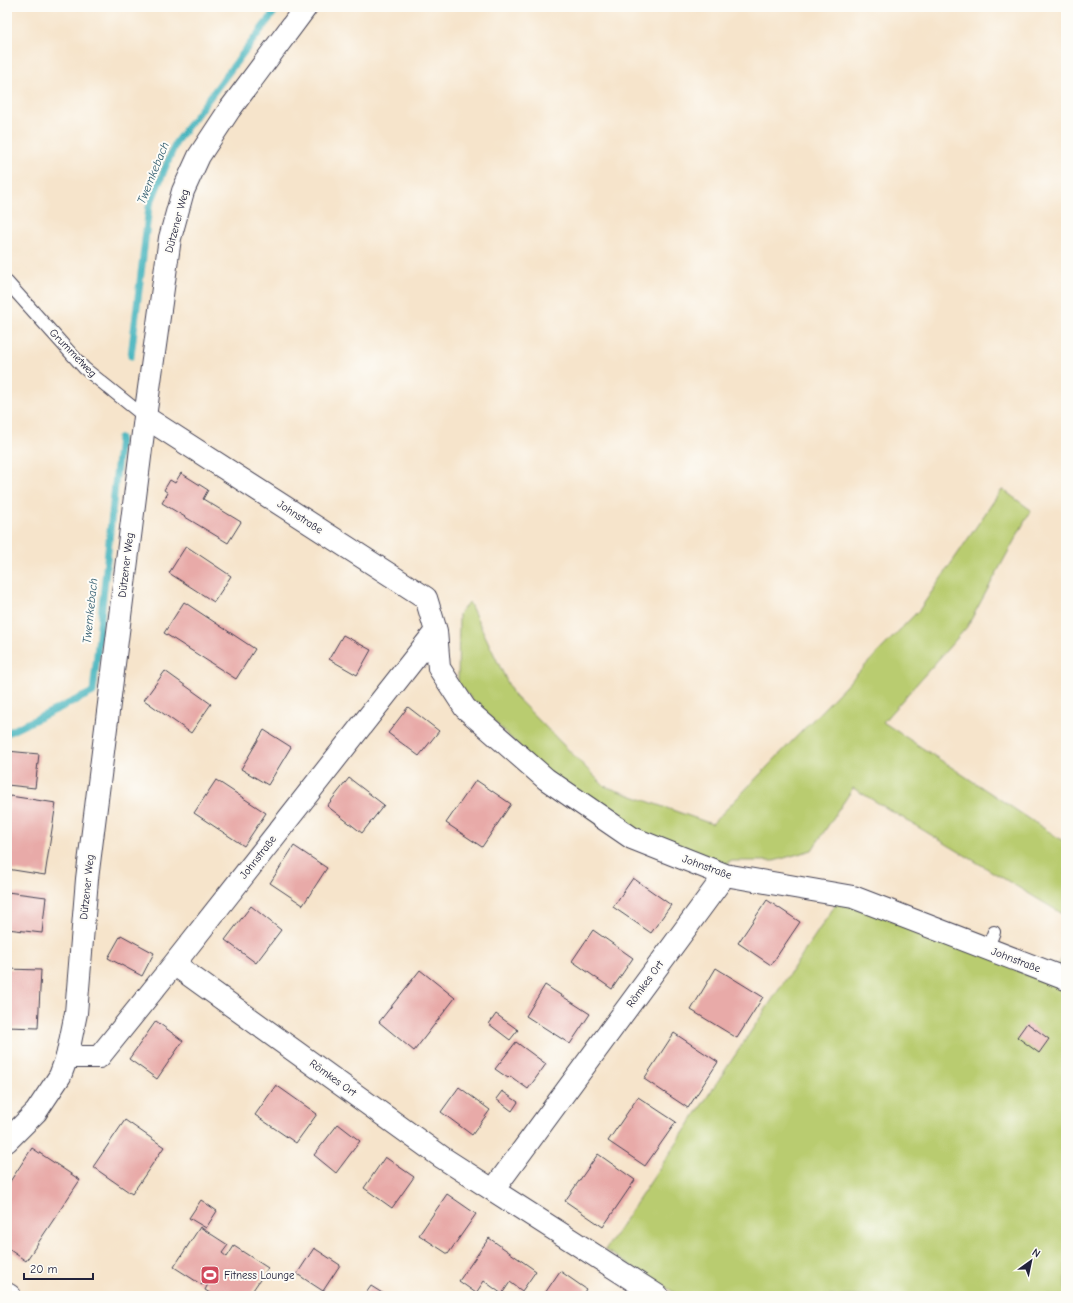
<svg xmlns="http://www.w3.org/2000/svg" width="1073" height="1303" font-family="'Comic Neue',sans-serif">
  <rect width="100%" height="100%" fill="#fdfcf7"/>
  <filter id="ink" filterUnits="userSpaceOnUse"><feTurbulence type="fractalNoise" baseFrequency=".025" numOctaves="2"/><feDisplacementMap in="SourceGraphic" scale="8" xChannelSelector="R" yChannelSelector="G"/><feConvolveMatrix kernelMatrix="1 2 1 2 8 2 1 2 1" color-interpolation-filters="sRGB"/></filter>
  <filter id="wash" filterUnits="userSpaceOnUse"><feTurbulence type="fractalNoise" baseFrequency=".012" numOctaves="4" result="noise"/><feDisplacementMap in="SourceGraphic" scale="16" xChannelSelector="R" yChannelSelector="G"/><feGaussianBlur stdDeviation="0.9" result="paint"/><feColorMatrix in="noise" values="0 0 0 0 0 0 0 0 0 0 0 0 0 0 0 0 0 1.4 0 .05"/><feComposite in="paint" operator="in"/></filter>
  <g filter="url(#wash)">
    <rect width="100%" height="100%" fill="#f6e4cb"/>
    <path fill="#b9cc70" stroke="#6e7756" d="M 1002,489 L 1031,510 L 967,627 L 883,722 L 1066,843 L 1066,916 L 853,788 L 812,850 L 774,861 L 729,861 L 728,867 L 595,823 L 458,685 L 459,614 L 469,602 L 513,694 L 604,786 L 712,824 L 920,609 Z
      M 838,901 L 1051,977 L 1066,951 L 1066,1296 L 680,1296 L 605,1250 Z"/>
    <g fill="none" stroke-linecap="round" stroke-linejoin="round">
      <path stroke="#44b4bd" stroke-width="7" d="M 131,356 L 149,207 L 176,142 L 278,7
        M 7,733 L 93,692 L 120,438"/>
    </g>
    <g id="blocks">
      <path fill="#e8aaa8" d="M 181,473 L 208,490 L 203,499 L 241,522 L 228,543 L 162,503 L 168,493 L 164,490 L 170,480 L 175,483 Z
        M 186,546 L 231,576 L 214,602 L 169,573 Z
        M 184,602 L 255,649 L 236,679 L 164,633 Z
        M 343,635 L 371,650 L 357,675 L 329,659 Z
        M 165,671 L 211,704 L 191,733 L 144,700 Z
        M 408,707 L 439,731 L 419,756 L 388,733 Z
        M 264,730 L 291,747 L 268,785 L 241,769 Z
        M 7,751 L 39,754 L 35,788 L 7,785 Z
        M 349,778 L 384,805 L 362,833 L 327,806 Z
        M 216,780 L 266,813 L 244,846 L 194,813 Z
        M 476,780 L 511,804 L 482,847 L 446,823 Z
        M 10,796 L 56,803 L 45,875 L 7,869 L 7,816 Z
        M 294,846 L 327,868 L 303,905 L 270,883 Z
        M 633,878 L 671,905 L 651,933 L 613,907 Z
        M 7,892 L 46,897 L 42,933 L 7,929 Z
        M 767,900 L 800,922 L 771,965 L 738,943 Z
        M 251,906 L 281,930 L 256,963 L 225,940 Z
        M 593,930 L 633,958 L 612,989 L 572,961 Z
        M 121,935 L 154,953 L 142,976 L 108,958 Z
        M 716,968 L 763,997 L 737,1038 L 691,1010 Z
        M 7,969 L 41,970 L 38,1028 L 7,1027 Z
        M 420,970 L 455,998 L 414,1051 L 379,1022 Z
        M 545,985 L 590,1014 L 570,1044 L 526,1016 Z
        M 496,1014 L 518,1030 L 510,1040 L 489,1024 Z
        M 156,1021 L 183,1041 L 157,1079 L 129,1059 Z
        M 1027,1023 L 1049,1039 L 1039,1053 L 1017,1037 Z
        M 674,1033 L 718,1062 L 688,1108 L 644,1079 Z
        M 516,1042 L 546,1064 L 528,1089 L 510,1076 L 508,1078 L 495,1069 Z
        M 276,1085 L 317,1114 L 296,1143 L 255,1115 Z
        M 459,1087 L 490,1110 L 472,1135 L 441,1112 Z
        M 502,1091 L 518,1102 L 512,1111 L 496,1099 Z
        M 638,1097 L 676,1122 L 645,1166 L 608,1141 Z
        M 125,1120 L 164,1147 L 132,1194 L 93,1167 Z
        M 338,1124 L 360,1141 L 336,1173 L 314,1155 Z
        M 32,1148 L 80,1180 L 26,1261 L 7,1248 L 7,1186 Z
        M 598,1154 L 635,1180 L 603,1227 L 565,1201 Z
        M 385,1157 L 414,1177 L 392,1208 L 364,1188 Z
        M 447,1194 L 476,1214 L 448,1254 L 419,1235 Z
        M 201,1200 L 217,1211 L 206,1228 L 189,1218 Z
        M 200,1227 L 228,1245 L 222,1253 L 227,1257 L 234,1246 L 268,1268 L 249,1296 L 215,1296 L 205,1290 L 208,1284 L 204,1282 L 202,1285 L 174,1267 Z
        M 489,1238 L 536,1271 L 522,1291 L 510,1282 L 502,1294 L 484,1281 L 476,1293 L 459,1281 Z
        M 314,1248 L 340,1265 L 323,1291 L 297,1274 Z
        M 560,1271 L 586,1289 L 582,1296 L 543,1296 Z
        M 371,1286 L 387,1296 L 364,1296 Z"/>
    </g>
  </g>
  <g filter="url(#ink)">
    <use href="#blocks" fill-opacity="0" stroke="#423f51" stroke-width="1"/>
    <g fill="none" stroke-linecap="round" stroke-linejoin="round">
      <g stroke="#423f51" stroke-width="14">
        <path id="service" d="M 7,282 L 84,368 L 145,417
          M 987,949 L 994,932"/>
      </g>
      <g stroke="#423f51" stroke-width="24">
        <path id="minor" d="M 145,417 L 426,598 L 436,631 L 439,668 L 465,708 L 546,779 L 632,838 L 725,875 L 853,897 L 1066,979
          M 174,964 L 443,1158 L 658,1296
          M 67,1057 L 99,1057 L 174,964 L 436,631
          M 494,1189 L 725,875"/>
      </g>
      <g stroke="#423f51" stroke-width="24">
        <path id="tertiary" d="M 7,1141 L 36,1112 L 60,1076 L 67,1057 L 76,1013 L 87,879 L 145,417 L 170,238 L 183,191 L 199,156 L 230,109 L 306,7"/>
      </g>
      <g stroke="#423f51" stroke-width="24">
        <path id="primary" d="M 7,1294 L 10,1296"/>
      </g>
      <use href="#service" stroke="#fff" stroke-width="12"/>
      <use href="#minor" stroke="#fff" stroke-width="22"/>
      <use href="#tertiary" stroke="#fff" stroke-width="22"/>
      <use href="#primary" stroke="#fff" stroke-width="22"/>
    </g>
  </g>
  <defs>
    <g id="stadium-square" transform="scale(1)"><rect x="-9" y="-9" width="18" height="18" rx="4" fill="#d1495b" stroke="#fdfcf7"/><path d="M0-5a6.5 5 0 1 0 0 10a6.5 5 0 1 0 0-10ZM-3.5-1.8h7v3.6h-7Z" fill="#fff"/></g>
  </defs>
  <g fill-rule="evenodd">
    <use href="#stadium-square" x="210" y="1275"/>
  </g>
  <g text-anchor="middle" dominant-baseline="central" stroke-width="4" stroke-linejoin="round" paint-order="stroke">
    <g font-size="11" fill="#22223b" stroke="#fdfcf7">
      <text transform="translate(177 221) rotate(-75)">Dützener Weg</text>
      <text transform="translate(73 353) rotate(46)">Grummetweg</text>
      <text transform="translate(300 517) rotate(33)">Johnstraße</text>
      <text transform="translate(126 565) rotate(-83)">Dützener Weg</text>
      <text transform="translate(258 857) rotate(-52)">Johnstraße</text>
      <text transform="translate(707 867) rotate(20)">Johnstraße</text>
      <text transform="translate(87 887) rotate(-84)">Dützener Weg</text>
      <text transform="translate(1016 960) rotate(21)">Johnstraße</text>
      <text transform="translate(645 984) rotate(-54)">Römkes Ort</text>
      <text transform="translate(333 1078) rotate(36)">Römkes Ort</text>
    </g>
    <g font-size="11" fill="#22223b" stroke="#fdfcf7" text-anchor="start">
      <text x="224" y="1275">Fitness Lounge</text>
    </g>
    <g font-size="12" font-style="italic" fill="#305c6f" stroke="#fdfcf7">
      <text transform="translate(153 173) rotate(-68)">Twemkebach</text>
      <text transform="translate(90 611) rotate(-84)">Twemkebach</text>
    </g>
  </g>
  <rect width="1073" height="1303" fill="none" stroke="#fdfcf7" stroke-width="24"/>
  <g transform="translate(1031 1261) rotate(33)" stroke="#fdfcf7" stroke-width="3" paint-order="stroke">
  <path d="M0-3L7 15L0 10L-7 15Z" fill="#22223b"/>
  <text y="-6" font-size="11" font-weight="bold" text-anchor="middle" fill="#22223b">N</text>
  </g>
  <path d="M24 1273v6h69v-6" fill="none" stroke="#22223b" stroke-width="2"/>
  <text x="30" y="1273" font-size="12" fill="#22223b" stroke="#fdfcf7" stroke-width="3" paint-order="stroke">20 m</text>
</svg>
